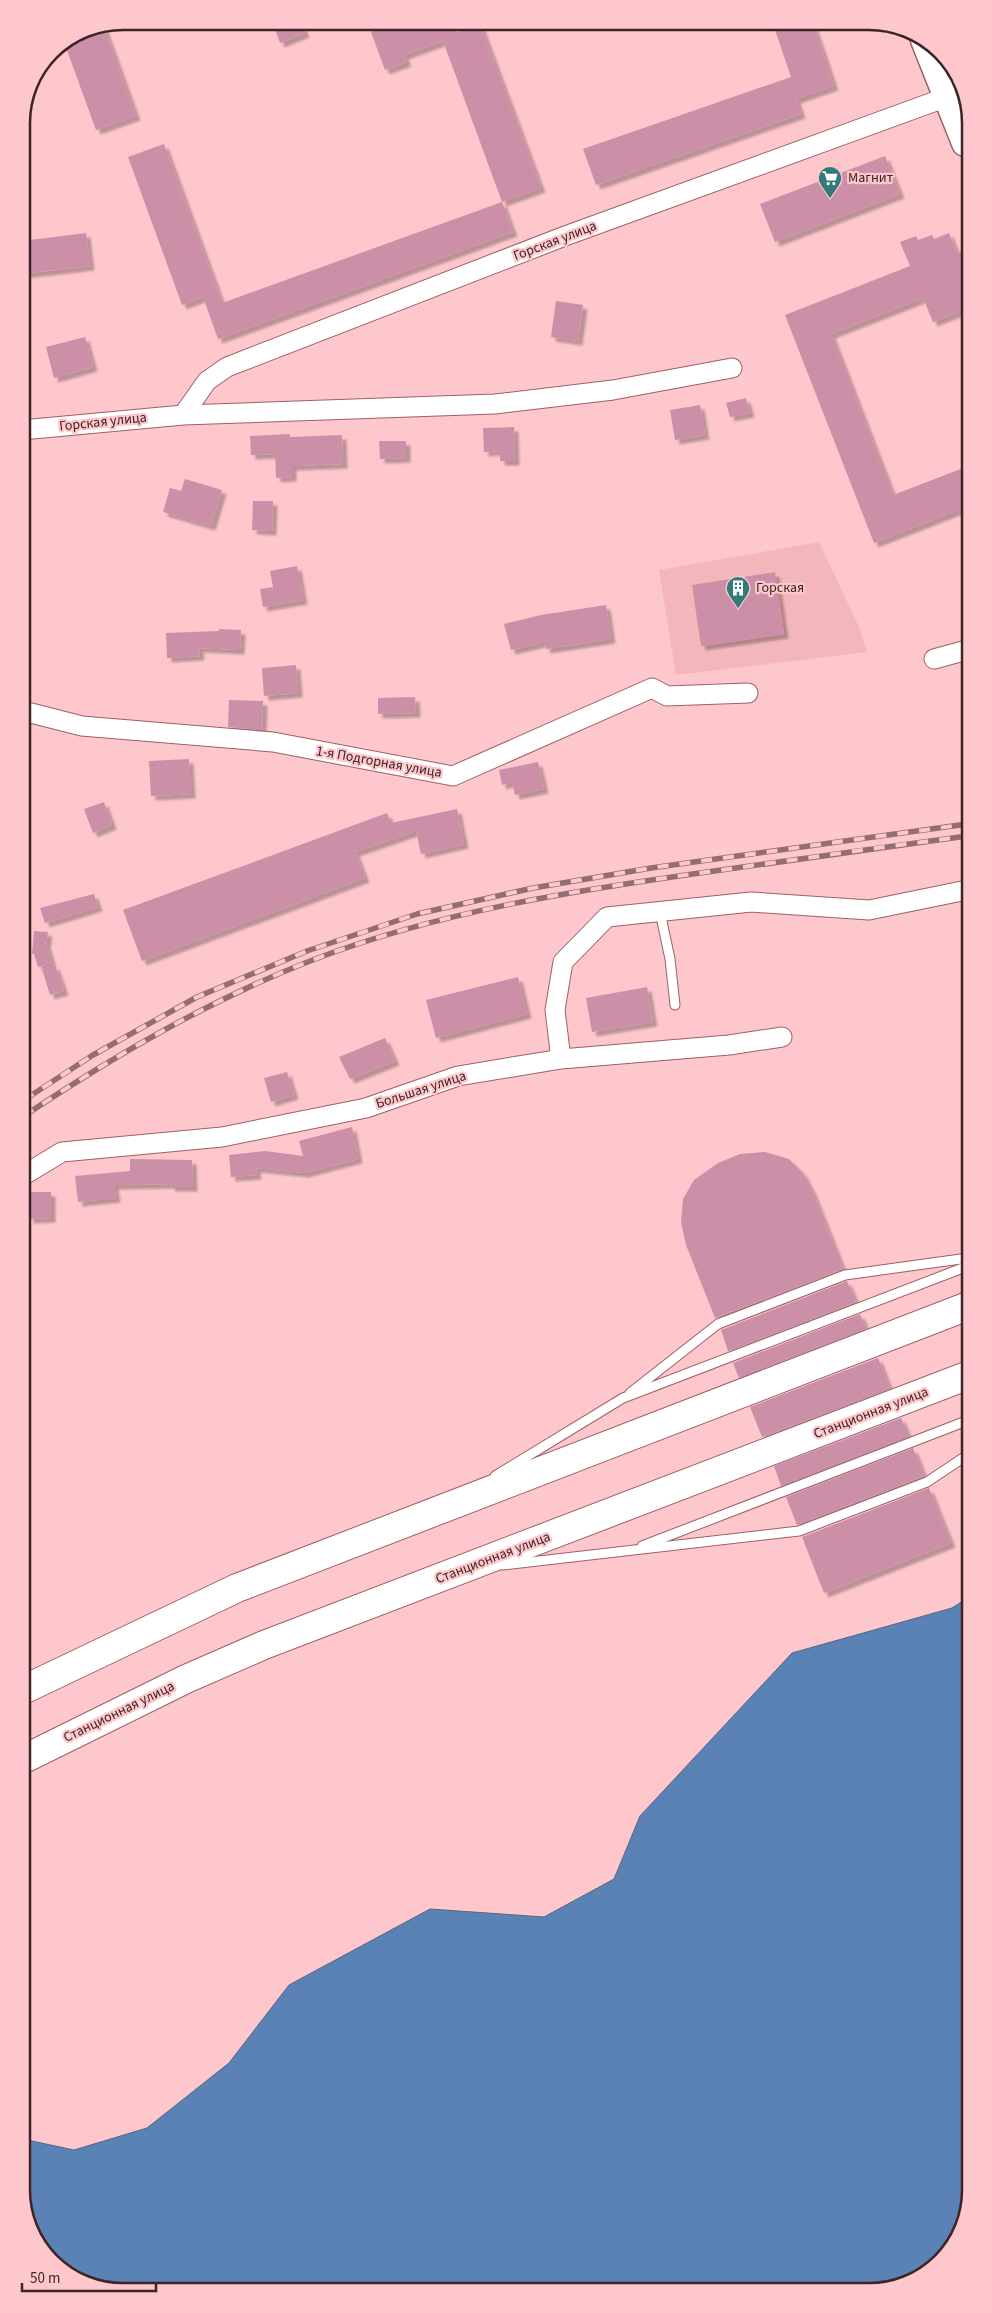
<svg xmlns="http://www.w3.org/2000/svg" width="992" height="2313" font-family="'Source Sans 3',sans-serif">
  <defs>
    <filter id="shadow"><feDropShadow dx="4.5" dy="4.5" stdDeviation="1" flood-color="#0004"/></filter>
  </defs>
  <rect width="100%" height="100%" fill="#fec7cb"/>
  <path fill="#f3b7bb" d="M 819,542 L 860,629 L 867,652 L 676,675 L 659,570 Z"/>
  <path fill="#5a82b4" stroke="#526689" d="M 969,1597 L 971,2190 L 953,2247 L 902,2286 L 116,2292 L 61,2271 L 27,2223 L 27,2140 L 74,2150 L 147,2128 L 229,2063 L 289,1985 L 430,1909 L 544,1917 L 614,1879 L 640,1816 L 792,1653 L 952,1608 Z"/>
  <path fill="#cb8fa7" filter="url(#shadow)" d="M 272,21 L 300,21 L 305,33 L 280,43 Z
    M 391,21 L 451,21 L 455,33 L 480,24 L 541,188 L 502,202 L 443,41 L 404,55 L 407,62 L 385,70 L 371,32 L 392,24 Z
    M 772,21 L 812,21 L 834,86 L 796,99 L 801,114 L 596,185 L 583,149 L 791,77 Z
    M 103,25 L 136,116 L 96,130 L 64,42 L 84,29 Z
    M 164,144 L 222,303 L 502,202 L 513,232 L 218,339 L 203,297 L 182,305 L 128,157 Z
    M 885,156 L 900,194 L 775,242 L 760,204 Z
    M 86,233 L 90,266 L 22,274 L 22,241 Z
    M 949,233 L 957,253 L 961,251 L 966,265 L 966,309 L 933,322 L 923,298 L 831,334 L 893,495 L 966,467 L 966,507 L 874,543 L 785,315 L 910,266 L 900,242 L 916,236 L 918,240 L 932,235 L 934,239 Z
    M 556,301 L 583,305 L 578,341 L 551,337 Z
    M 85,337 L 93,367 L 54,378 L 46,347 Z
    M 746,398 L 750,413 L 730,417 L 726,403 Z
    M 700,405 L 705,435 L 675,440 L 670,410 Z
    M 514,427 L 515,461 L 500,461 L 500,451 L 484,452 L 483,428 Z
    M 290,434 L 290,437 L 342,435 L 343,464 L 292,466 L 292,477 L 276,478 L 275,454 L 251,455 L 250,436 Z
    M 379,441 L 406,441 L 406,458 L 380,459 Z
    M 185,479 L 222,490 L 211,526 L 163,512 L 170,488 L 181,491 Z
    M 253,501 L 273,501 L 272,531 L 252,530 Z
    M 297,566 L 303,600 L 263,607 L 260,589 L 273,587 L 270,571 Z
    M 775,572 L 784,634 L 701,646 L 692,585 Z
    M 606,605 L 611,639 L 546,649 L 545,642 L 511,650 L 504,624 L 541,615 Z
    M 219,629 L 241,630 L 240,650 L 199,648 L 200,656 L 167,658 L 166,633 L 219,631 Z
    M 296,665 L 298,693 L 264,696 L 262,668 Z
    M 415,697 L 416,713 L 378,714 L 378,698 Z
    M 229,700 L 263,701 L 262,730 L 228,727 Z
    M 189,759 L 191,794 L 151,796 L 149,761 Z
    M 538,762 L 544,789 L 515,795 L 512,782 L 502,785 L 499,770 Z
    M 104,802 L 112,825 L 93,833 L 84,809 Z
    M 457,809 L 464,844 L 421,854 L 416,831 L 355,852 L 365,878 L 142,961 L 123,910 L 387,813 L 391,823 Z
    M 94,894 L 98,907 L 45,923 L 40,908 Z
    M 34,931 L 48,932 L 46,944 L 52,963 L 38,967 L 34,954 L 32,954 Z
    M 55,965 L 64,991 L 50,995 L 42,969 Z
    M 518,977 L 527,1014 L 436,1038 L 426,1000 Z
    M 647,987 L 653,1022 L 592,1032 L 586,998 Z
    M 385,1038 L 395,1061 L 350,1079 L 339,1057 Z
    M 287,1072 L 294,1095 L 271,1102 L 264,1078 Z
    M 352,1127 L 358,1159 L 304,1173 L 256,1168 L 257,1175 L 231,1177 L 229,1155 L 265,1151 L 303,1156 L 299,1141 Z
    M 765,1152 L 789,1159 L 803,1173 L 813,1193 L 843,1269 L 715,1318 L 686,1245 L 681,1222 L 683,1199 L 694,1180 L 718,1163 L 740,1154 Z
    M 130,1159 L 192,1160 L 193,1187 L 171,1187 L 170,1184 L 114,1185 L 116,1198 L 78,1202 L 75,1176 L 130,1171 Z
    M 28,1192 L 51,1192 L 51,1218 L 29,1219 Z
    M 847,1281 L 856,1302 L 728,1351 L 721,1330 Z
    M 860,1314 L 866,1329 L 739,1378 L 733,1363 Z
    M 878,1358 L 890,1389 L 762,1437 L 750,1407 Z
    M 901,1418 L 909,1437 L 781,1486 L 774,1466 Z
    M 913,1448 L 924,1476 L 797,1525 L 786,1497 Z
    M 929,1488 L 951,1543 L 824,1593 L 802,1537 Z"/>
  <g fill="none" stroke-linecap="round" stroke-linejoin="round">
    <g stroke="#9c6066" stroke-width="11">
      <path id="lane" d="M 660,912 L 670,959 L 675,1005
        M 630,1393 L 718,1324 L 845,1275 L 968,1258
        M 495,1476 L 623,1398 L 968,1266
        M 642,1546 L 969,1420
        M 503,1565 L 799,1531 L 927,1482 L 969,1454"/>
    </g>
    <g stroke="#9c6066" stroke-width="21">
      <path id="street" d="M 183,415 L 495,404 L 613,390 L 732,368
        M 22,430 L 183,415 L 207,381 L 227,367 L 565,236 L 947,97
        M 934,659 L 967,650
        M 23,711 L 82,726 L 273,742 L 453,776 L 652,688 L 667,696 L 748,693
        M 561,1059 L 555,1010 L 563,962 L 607,917 L 751,902 L 869,910 L 967,890
        M 24,1175 L 62,1152 L 222,1137 L 366,1108 L 458,1076 L 561,1059 L 729,1045 L 782,1037"/>
    </g>
    <g stroke="#9c6066" stroke-width="29">
      <path id="secondary" d="M 924,40 L 965,143"/>
    </g>
    <g stroke="#9c6066" stroke-width="30">
      <path id="primary" d="M 25,1689 L 237,1588 L 968,1306
        M 26,1758 L 186,1679 L 264,1645 L 969,1375"/>
    </g>
    <use href="#lane" stroke="#fff" stroke-width="9"/>
    <use href="#street" stroke="#fff" stroke-width="19"/>
    <use href="#secondary" stroke="#fff" stroke-width="26"/>
    <use href="#primary" stroke="#fff" stroke-width="28"/>
    <g stroke="#946d70" stroke-width="5.5">
      <path id="rail" d="M 24,1100 L 93,1055 L 197,997 L 307,951 L 417,914 L 533,888 L 651,868 L 967,824
        M 24,1116 C 114,1056 208,1001 310,961 C 439,911 578,890 714,871 C 799,859 883,847 967,836"/>
    </g>
    <use href="#rail" stroke="#fec7cb" stroke-width="4" stroke-dasharray="11" stroke-linecap="butt"/>
  </g>
  <defs>
    <g id="supermarket-pin" transform="scale(1.25)"><path d="M0 17L-7.5 6A9.5 9.5 0 1 1 7.5 6Z" fill="#327b7a" stroke="#fec7cb"/><path d="M-6-5.5h2.5l.6 2H6L4.5 2H-2.5L-4.4-4H-6ZM-1.5 3.2a1.3 1.3 0 1 0 .1 0ZM3 3.2a1.3 1.3 0 1 0 .1 0Z" fill="#fff"/></g>
    <g id="building-pin" transform="scale(1.25)"><path d="M0 17L-7.5 6A9.5 9.5 0 1 1 7.5 6Z" fill="#327b7a" stroke="#fec7cb"/><path d="M-4-6H4V6H1V3H-1V6H-4ZM-2.5-4.3h1.7v1.8h-1.7ZM.8-4.3h1.7v1.8H.8ZM-2.5-1h1.7V.8h-1.7ZM.8-1h1.7V.8H.8Z" fill="#fff"/></g>
  </defs>
  <g fill-rule="evenodd">
    <use href="#supermarket-pin" x="830" y="178"/>
    <use href="#building-pin" x="738" y="588"/>
  </g>
  <g text-anchor="middle" dominant-baseline="central" stroke-width="4.5" stroke-linejoin="round" paint-order="stroke">
    <g font-size="14" fill="#3e2426" stroke="#fec7cb" text-anchor="start">
      <text x="848" y="178">Магнит</text>
      <text x="756" y="588">Горская</text>
    </g>
    <g font-size="14" fill="#3e2426" stroke="#fec7cb">
      <text transform="translate(555 241) rotate(-21)">Горская улица</text>
      <text transform="translate(103 422) rotate(-6)">Горская улица</text>
      <text transform="translate(379 762) rotate(10)">1-я Подгорная улица</text>
      <text transform="translate(421 1090) rotate(-18)">Большая улица</text>
      <text transform="translate(871 1413) rotate(-21)">Станционная улица</text>
      <text transform="translate(493 1558) rotate(-21)">Станционная улица</text>
      <text transform="translate(119 1712) rotate(-26)">Станционная улица</text>
    </g>
  </g>
  <path d="M0 0H992V2313H0ZM123 30H869A93 93 0 0 1 962 123V2190A93 93 0 0 1 869 2283H123A93 93 0 0 1 30 2190V123A93 93 0 0 1 123 30Z" fill="#fec7cb" fill-rule="evenodd"/>
  <path fill="none" stroke="#3e2426" stroke-width="2.5" d="M123 30H869A93 93 0 0 1 962 123V2190A93 93 0 0 1 869 2283H123A93 93 0 0 1 30 2190V123A93 93 0 0 1 123 30Z"/>
  <path d="M22 2283v8h134v-8" fill="none" stroke="#3e2426" stroke-width="2.5"/>
  <text x="30" y="2283" font-size="15" fill="#3e2426" stroke="#fec7cb" stroke-width="4" paint-order="stroke">50 m</text>
</svg>
